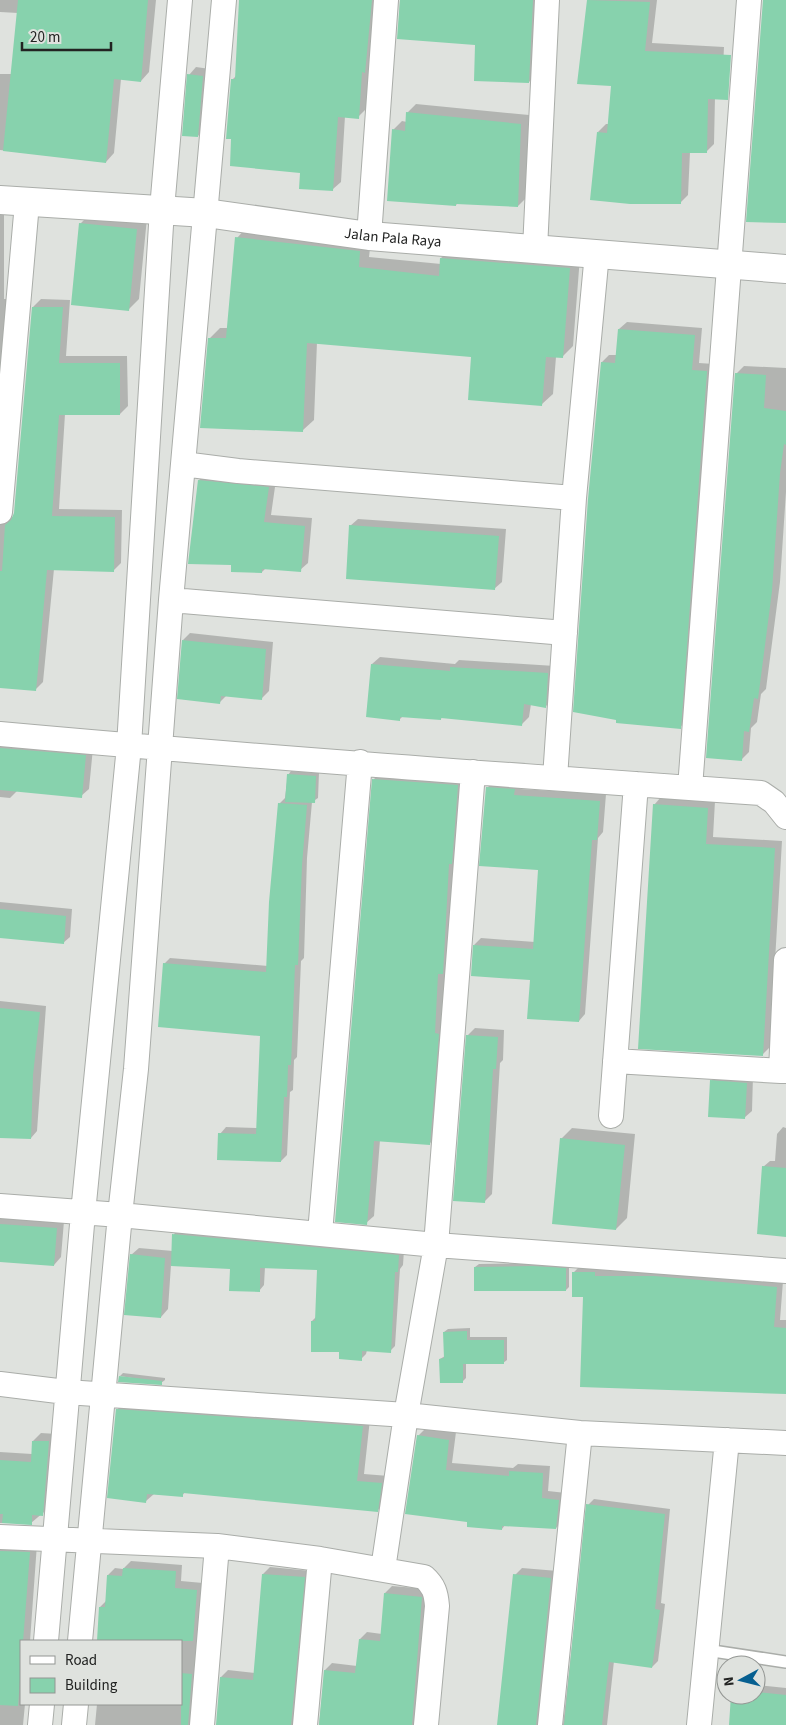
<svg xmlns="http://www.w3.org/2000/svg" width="786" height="1725" font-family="'Source Sans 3',sans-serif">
  <rect width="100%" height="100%" fill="#dfe2de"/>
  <path fill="#0003" d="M 0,0 L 156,0 L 149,72 L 141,81 L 121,79 L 114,153 L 106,162 L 0,150 L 0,74 L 13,74 L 18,13 L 0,12 Z
    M 241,0 L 379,0 L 366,109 L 358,117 L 345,116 L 341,182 L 333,189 L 301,172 L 232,80 L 236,76 Z
    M 400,0 L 540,0 L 537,74 L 529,82 L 476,43 L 398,38 Z
    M 588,0 L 657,0 L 652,43 L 724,47 L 722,90 L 715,97 L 714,144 L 706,152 L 690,152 L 688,195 L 680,203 L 598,132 L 606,124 L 609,124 L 613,84 L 578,83 Z
    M 196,67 L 210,69 L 205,128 L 198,136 L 189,75 Z
    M 416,104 L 529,115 L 527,197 L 518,206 L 458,203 L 456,205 L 393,130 L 402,121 L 407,122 L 407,113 Z
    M 0,206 L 4,207 L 4,299 L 11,299 L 5,366 L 0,372 Z
    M 91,213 L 147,218 L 139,299 L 128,310 L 80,224 Z
    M 247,227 L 371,240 L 369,257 L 441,264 L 441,258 L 452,248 L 580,257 L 573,346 L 562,357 L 556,357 L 553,394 L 542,404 L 473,356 L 317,342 L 314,420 L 303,430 L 209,339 L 220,328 L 228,328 L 237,238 Z
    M 41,299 L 70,300 L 66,356 L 127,356 L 128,406 L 120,414 L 65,414 L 59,509 L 122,510 L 121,563 L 113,571 L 54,569 L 43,682 L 35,690 L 0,687 L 0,516 L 7,518 L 13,517 L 15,513 L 33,307 Z
    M 627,322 L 702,328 L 699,363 L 714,364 L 688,720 L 680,727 L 602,362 L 609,355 L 617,355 L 619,329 Z
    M 744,366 L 786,368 L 786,492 L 780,582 L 766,689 L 761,694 L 757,722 L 751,728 L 749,752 L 741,760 L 736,374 Z
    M 207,473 L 276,480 L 271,515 L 312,518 L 308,563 L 300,570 L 266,568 L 262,572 L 232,564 L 199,480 Z
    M 358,519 L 506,529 L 502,582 L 494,589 L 350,526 Z
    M 190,633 L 273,642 L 269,691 L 262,698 L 227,695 L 219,703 L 183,640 Z
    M 380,657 L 455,664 L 459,660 L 555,666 L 553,699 L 546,706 L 531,704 L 529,717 L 522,724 L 442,717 L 441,719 L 403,716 L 400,719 L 372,664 Z
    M 0,736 L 93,748 L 89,789 L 81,796 L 18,790 L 10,798 L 0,797 Z
    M 291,771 L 319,773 L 318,798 L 312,802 L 307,858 L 304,958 L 301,961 L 297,1057 L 294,1060 L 293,1090 L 290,1092 L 287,1155 L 281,1161 L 220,1134 L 226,1127 L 258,1128 L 261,1034 L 164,964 L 170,958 L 268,966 L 279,804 L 285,798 L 288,775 Z
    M 381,772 L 465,778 L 450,966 L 445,971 L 437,1136 L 430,1143 L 380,1140 L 374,1216 L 366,1223 L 374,779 Z
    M 494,781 L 521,783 L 520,789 L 606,794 L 603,832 L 598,838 L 585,1014 L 579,1021 L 531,979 L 474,945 L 481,938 L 535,942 L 539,869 L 487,788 Z
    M 661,797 L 715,801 L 713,837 L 782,841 L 770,1047 L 762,1055 L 654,805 Z
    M 0,902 L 72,909 L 70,937 L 63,943 L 0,937 Z
    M 0,1001 L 46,1006 L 37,1131 L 31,1138 L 0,1137 Z
    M 475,1028 L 504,1030 L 503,1060 L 500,1063 L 492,1194 L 484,1202 L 467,1036 Z
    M 718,1074 L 753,1076 L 752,1111 L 744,1118 L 711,1081 Z
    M 783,1127 L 786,1128 L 786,1235 L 763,1167 L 770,1161 L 775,1161 L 777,1134 Z
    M 572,1128 L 635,1134 L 627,1218 L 616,1229 L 561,1139 Z
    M 0,1216 L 64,1221 L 61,1257 L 54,1265 L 0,1261 Z
    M 179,1229 L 404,1250 L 403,1265 L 400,1269 L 395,1346 L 390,1351 L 367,1350 L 366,1354 L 361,1359 L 340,1351 L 312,1321 L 316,1317 L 318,1269 L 265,1267 L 264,1285 L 259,1291 L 231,1268 L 171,1265 L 168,1309 L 161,1317 L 131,1255 L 139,1248 L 173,1251 L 174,1234 Z
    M 536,1263 L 569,1265 L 569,1287 L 566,1290 L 475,1267 L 479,1264 Z
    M 579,1267 L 601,1267 L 601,1270 L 661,1271 L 783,1281 L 780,1320 L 786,1320 L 786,1394 L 584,1296 L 573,1273 Z
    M 470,1328 L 470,1337 L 507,1337 L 507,1360 L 503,1363 L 466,1363 L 466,1378 L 463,1381 L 440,1359 L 445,1356 L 444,1332 L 448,1329 Z
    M 123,1373 L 165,1378 L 165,1380 L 161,1383 L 120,1376 Z
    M 124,1402 L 370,1419 L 364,1474 L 389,1476 L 385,1503 L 377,1511 L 185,1492 L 182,1496 L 154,1494 L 146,1501 L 117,1410 Z
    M 426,1428 L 456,1432 L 452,1463 L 513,1468 L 518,1464 L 550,1466 L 548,1491 L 566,1493 L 563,1521 L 556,1528 L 505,1525 L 502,1529 L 468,1521 L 418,1436 Z
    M 41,1433 L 57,1434 L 50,1507 L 31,1523 L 0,1523 L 0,1452 L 32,1454 L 33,1441 Z
    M 594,1499 L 670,1509 L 661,1603 L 665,1604 L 658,1661 L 652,1667 L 614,1661 L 607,1725 L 563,1725 L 588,1505 Z
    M 0,1540 L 37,1544 L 30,1641 L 21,1641 L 21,1704 L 25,1704 L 23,1725 L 0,1725 Z
    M 131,1561 L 182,1565 L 181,1581 L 203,1583 L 199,1725 L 95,1725 L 97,1704 L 181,1704 L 181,1641 L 101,1641 L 100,1607 L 106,1601 L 108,1575 L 115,1568 L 123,1569 Z
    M 270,1567 L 311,1571 L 300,1725 L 217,1725 L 221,1677 L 228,1670 L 255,1673 L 263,1574 Z
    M 522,1568 L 558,1571 L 542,1725 L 499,1725 L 515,1575 Z
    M 392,1586 L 428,1589 L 418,1725 L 319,1725 L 325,1670 L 332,1663 L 357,1666 L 360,1639 L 367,1632 L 382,1634 L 385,1593 Z
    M 756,1685 L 786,1688 L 786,1725 L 730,1725 L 732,1695 L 756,1695 Z"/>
  <path fill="#87d2ad" d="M 18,0 L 148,0 L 141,82 L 114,79 L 106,163 L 3,151 Z
    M 239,0 L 372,0 L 365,73 L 362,72 L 359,119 L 338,117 L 333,191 L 299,189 L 300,173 L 230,166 L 231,139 L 226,139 L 231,79 L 235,79 Z
    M 400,0 L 533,0 L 529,83 L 474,81 L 475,45 L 397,39 Z
    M 587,0 L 650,2 L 645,51 L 731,55 L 728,100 L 708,99 L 707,153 L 682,153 L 681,204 L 630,204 L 590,200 L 597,132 L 607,133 L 611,86 L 577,84 Z
    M 763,0 L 786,0 L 786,223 L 746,222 Z
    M 187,74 L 203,76 L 198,137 L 182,136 Z
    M 406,112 L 521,124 L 518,207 L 456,204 L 456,206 L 387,201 L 392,129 L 405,131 Z
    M 79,223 L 137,229 L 129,311 L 71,305 Z
    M 235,237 L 360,251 L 359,267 L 439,276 L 440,258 L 570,268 L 563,358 L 546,357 L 542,406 L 468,400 L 471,357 L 307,343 L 303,432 L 200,428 L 208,338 L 226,338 Z
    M 32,307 L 63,307 L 59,363 L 120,363 L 120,415 L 59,415 L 52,516 L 115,517 L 114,572 L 47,570 L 36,691 L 0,688 L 0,571 L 2,571 L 5,525 L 11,520 L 14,513 Z
    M 618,329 L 695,335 L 692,370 L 707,371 L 681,729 L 616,723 L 616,720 L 573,712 L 588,499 L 601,362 L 615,363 Z
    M 735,373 L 766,375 L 764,408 L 786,411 L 786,445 L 784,444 L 780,473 L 772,591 L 758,699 L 754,698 L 749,732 L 744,731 L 742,761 L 706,758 Z
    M 198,480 L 269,487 L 264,522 L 305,526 L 301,572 L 262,569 L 262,573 L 231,572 L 231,565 L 188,564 Z
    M 349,525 L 499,536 L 495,590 L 346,579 Z
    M 182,640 L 266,649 L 262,700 L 221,696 L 220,704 L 177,699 Z
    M 371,664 L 450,671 L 450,667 L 548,673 L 546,708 L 524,704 L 522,726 L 441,718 L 441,720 L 400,717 L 400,721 L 366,717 Z
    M 0,748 L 86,755 L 82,798 L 0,790 Z
    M 287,774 L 316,776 L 315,803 L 285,802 Z
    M 372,779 L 458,785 L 452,864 L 449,864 L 443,974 L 438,974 L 435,1033 L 439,1034 L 430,1145 L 374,1141 L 367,1225 L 335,1222 Z
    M 486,787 L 515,789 L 514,795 L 600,801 L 597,840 L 592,840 L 579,1022 L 527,1019 L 530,980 L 471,976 L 473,945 L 533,949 L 538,870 L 479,866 Z
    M 278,803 L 307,805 L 302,865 L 298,965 L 295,965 L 291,1065 L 288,1065 L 287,1097 L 284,1097 L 281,1162 L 217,1160 L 218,1133 L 256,1134 L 260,1036 L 158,1027 L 163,963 L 266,972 L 269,902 Z
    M 653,804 L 708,808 L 706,844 L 775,848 L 763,1056 L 638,1049 Z
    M 0,909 L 66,916 L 64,944 L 0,938 Z
    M 0,1008 L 40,1012 L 33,1075 L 31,1139 L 0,1138 Z
    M 466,1035 L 498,1037 L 496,1069 L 493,1069 L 485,1203 L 453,1201 Z
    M 710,1080 L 747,1083 L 745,1119 L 708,1117 Z
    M 560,1138 L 625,1145 L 616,1230 L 552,1224 Z
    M 762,1166 L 786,1168 L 786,1237 L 757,1234 Z
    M 0,1224 L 57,1228 L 54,1266 L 0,1262 Z
    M 172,1234 L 399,1255 L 398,1272 L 395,1272 L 391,1353 L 362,1351 L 362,1361 L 339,1359 L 339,1352 L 311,1352 L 311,1321 L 315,1321 L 317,1270 L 260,1268 L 260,1292 L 229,1291 L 230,1269 L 171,1266 Z
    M 130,1254 L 165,1258 L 161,1318 L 124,1315 Z
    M 532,1266 L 566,1268 L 566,1291 L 474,1291 L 474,1267 Z
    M 572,1272 L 595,1272 L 595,1276 L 654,1276 L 777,1287 L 774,1327 L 786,1328 L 786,1394 L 580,1387 L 583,1297 L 572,1297 Z
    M 467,1331 L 467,1340 L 504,1340 L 504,1364 L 463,1364 L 463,1383 L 440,1383 L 439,1359 L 444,1358 L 443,1332 Z
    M 119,1376 L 162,1381 L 162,1385 L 118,1382 Z
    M 116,1409 L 363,1426 L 357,1481 L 382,1483 L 378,1512 L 183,1493 L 183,1497 L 147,1494 L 146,1503 L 107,1498 Z
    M 417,1435 L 449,1440 L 446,1470 L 509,1476 L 509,1471 L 543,1473 L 542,1498 L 559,1500 L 556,1529 L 502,1526 L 502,1530 L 467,1527 L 467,1522 L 405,1514 Z
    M 32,1441 L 49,1441 L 43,1516 L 32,1515 L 32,1525 L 2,1523 L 3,1514 L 0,1514 L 0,1460 L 31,1462 Z
    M 586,1504 L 665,1514 L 655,1609 L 660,1610 L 652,1668 L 609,1662 L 602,1725 L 564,1725 Z
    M 0,1551 L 30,1552 L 18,1706 L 0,1705 Z
    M 123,1568 L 176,1571 L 175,1588 L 197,1590 L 193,1641 L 97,1641 L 99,1607 L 105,1607 L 107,1575 L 122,1576 Z
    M 262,1574 L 305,1577 L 291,1725 L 216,1725 L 220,1677 L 253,1680 Z
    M 513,1574 L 551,1578 L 536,1725 L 497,1725 Z
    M 384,1593 L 422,1597 L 412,1725 L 319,1725 L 324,1670 L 355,1673 L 359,1639 L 380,1641 Z
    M 181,1673 L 192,1674 L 188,1725 L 181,1725 Z
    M 756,1692 L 786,1695 L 786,1725 L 729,1725 L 731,1695 L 756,1695 Z"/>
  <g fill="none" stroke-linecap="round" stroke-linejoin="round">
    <g stroke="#aaada9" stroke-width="14">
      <path id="lane" d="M 706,1650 L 786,1662"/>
    </g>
    <g stroke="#aaada9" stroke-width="26">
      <path id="street" d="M 224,0 L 171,600 L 136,1069 L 120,1215 L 436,1245 L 786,1271
        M 369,236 L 386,0
        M 535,249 L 547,0
        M 183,464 L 238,471 L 574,498
        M 0,512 L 27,203
        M 171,600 L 565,633
        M 0,734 C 253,757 507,775 761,793 L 774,802 L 786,817
        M 555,778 L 574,498 L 597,253
        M 690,788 L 749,0
        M 786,960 L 781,1071 L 786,1071
        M 615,1061 L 781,1071
        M 611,1116 L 636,784
        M 0,1206 L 120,1215 L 80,1641
        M 320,1233 L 360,762
        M 0,1384 L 66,1392 L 406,1415 L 580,1433 L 786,1443
        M 0,1537 L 217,1546 L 320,1559 L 424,1577 C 434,1586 436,1593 437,1606 L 426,1725
        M 383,1569 L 406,1415 L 436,1245 L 473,772
        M 46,1641 L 83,1213 L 129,746 L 162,209 L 180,0
        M 40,1725 L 42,1704
        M 74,1725 L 76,1704
        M 202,1725 L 217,1546
        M 305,1725 L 320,1559
        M 550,1725 L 580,1433
        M 699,1725 L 727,1440"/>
    </g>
    <g stroke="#aaada9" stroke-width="30">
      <g id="secondary">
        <path id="s1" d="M 0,200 L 206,213 L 369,236 L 786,269"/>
      </g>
    </g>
    <use href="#lane" stroke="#fff" stroke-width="11"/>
    <use href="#street" stroke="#fff" stroke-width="24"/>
    <use href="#secondary" stroke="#fff" stroke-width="28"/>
  </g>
  <g text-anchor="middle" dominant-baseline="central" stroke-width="4.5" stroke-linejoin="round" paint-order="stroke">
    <g font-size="15" fill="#222322" stroke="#dfe2de">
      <text stroke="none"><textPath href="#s1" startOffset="395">Jalan Pala Raya</textPath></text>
    </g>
  </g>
  <rect x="20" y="1640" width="162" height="65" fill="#dfe2de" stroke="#939693"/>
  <rect x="30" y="1656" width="25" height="8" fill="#ffffff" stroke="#939693"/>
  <text x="65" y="1665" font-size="15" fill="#222322">Road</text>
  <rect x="30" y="1678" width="25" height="15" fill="#87d2ad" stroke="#939693"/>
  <text x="65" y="1690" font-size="15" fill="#222322">Building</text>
  <g transform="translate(741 1680) rotate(263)"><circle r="24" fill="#dfe2de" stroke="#939693"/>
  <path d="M0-4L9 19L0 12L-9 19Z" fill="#065f90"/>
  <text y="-8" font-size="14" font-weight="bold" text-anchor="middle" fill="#222322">N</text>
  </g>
  <path d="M22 42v8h89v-8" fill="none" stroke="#222322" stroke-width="2.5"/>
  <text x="30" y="42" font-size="15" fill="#222322" stroke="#dfe2de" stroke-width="4" paint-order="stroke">20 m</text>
</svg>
